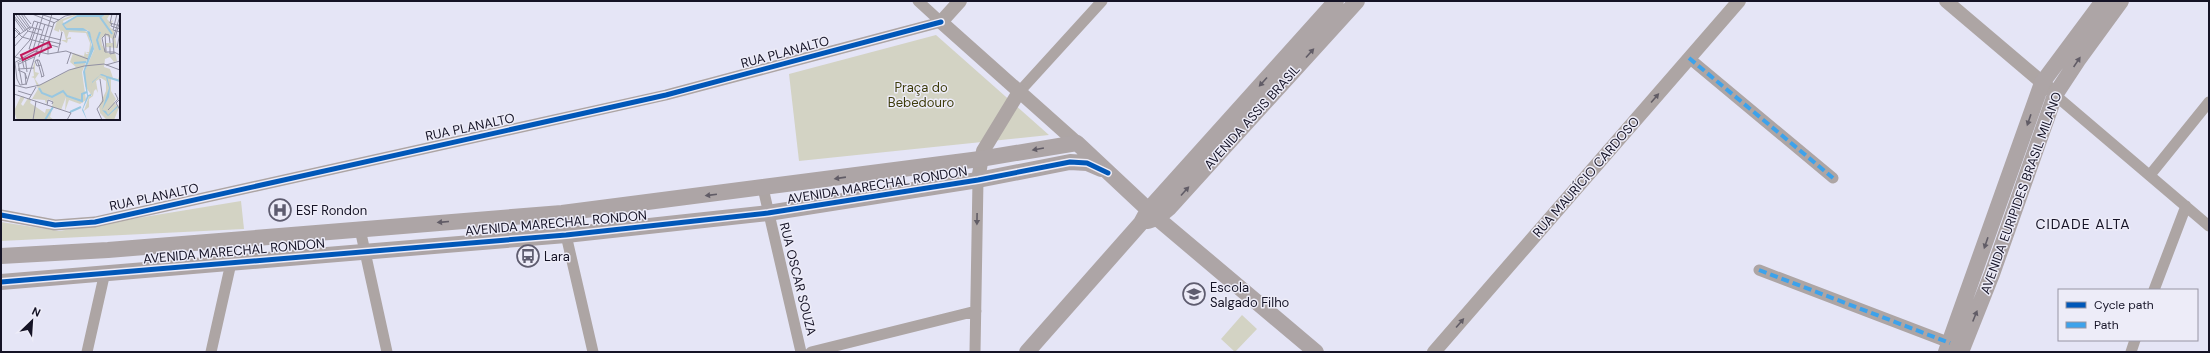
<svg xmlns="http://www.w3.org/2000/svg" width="2210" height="353" font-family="'DM Sans',sans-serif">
  <rect width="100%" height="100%" fill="#e5e5f6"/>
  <path fill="#d3d3c4" d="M 936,35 L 1049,135 L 799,161 L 789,74 Z
    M 241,201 L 244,229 L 1,241 L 1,222 L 59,231 Z
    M 1242,315 L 1257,329 L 1235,352 L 1221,339 Z"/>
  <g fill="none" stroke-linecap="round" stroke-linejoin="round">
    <path stroke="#ada5a4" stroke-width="11" d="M 918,1 L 941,22
      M 1689,58 L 1833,178
      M 1019,92 L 1102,1
      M 2055,95 L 2209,226
      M 2150,175 L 2209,102
      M 763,188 L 801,352
      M 1,215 L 55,225 L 95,222 L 666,95 L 941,22
      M 360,229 L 387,352
      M 566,235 L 593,352
      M 1759,270 L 1950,343
      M 2154,290 L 2186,206
      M 87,352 L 105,272
      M 211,352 L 231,263 L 232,239
      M 811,352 L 976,311
      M 975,352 L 978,180
      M 2131,352 L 2135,340"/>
    <path stroke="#ada5a4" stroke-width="14" d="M 960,1 L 941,22 L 1077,143
      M 1946,1 L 2051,90
      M 978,180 L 983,151 L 1019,92
      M 1434,352 L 1739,1"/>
    <path stroke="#ada5a6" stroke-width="16" d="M 1148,221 L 1157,218 L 1169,208 L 1357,1
      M 1,256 L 108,250 L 562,213 L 980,159 L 1077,143 L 1157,218 L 1316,352
      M 1,282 L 566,235 L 768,213 L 978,180 L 1070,162 L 1087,163 L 1101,169
      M 1027,352 L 1141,223 L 1148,210 L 1336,1
      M 1946,352 L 2042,83 L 2103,1
      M 1961,352 L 1992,274 L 2055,95 L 2078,60 L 2121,1"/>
    <path stroke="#3da2eb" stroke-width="4" stroke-dasharray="8 4" stroke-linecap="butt" d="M 1689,58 L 1833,178
      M 1759,270 L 1950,343"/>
    <g stroke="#edecf8" stroke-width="8">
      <path id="cycleway" d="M 1,215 L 55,225 L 95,222 L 666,95 L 941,22
        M 1,282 L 566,235 L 768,213 L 978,180 L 1070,162 L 1087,163 L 1108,173"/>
    </g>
    <use href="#cycleway" stroke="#0057b8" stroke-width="5"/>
  </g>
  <defs><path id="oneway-solid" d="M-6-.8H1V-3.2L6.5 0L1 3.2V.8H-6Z"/></defs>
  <g fill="#615c66">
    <use href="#oneway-solid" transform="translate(1310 53) rotate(-48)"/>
    <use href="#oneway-solid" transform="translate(2077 62) rotate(-56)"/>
    <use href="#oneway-solid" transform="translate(1263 82) rotate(132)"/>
    <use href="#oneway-solid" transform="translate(2029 120) rotate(109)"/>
    <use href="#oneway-solid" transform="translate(1038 149) rotate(170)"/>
    <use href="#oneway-solid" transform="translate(840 178) rotate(172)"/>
    <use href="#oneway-solid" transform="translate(1185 191) rotate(-48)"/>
    <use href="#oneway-solid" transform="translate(711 195) rotate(173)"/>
    <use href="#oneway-solid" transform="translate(443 222) rotate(175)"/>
    <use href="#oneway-solid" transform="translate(1986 243) rotate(109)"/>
    <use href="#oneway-solid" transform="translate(1975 316) rotate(-68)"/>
  </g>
  <g fill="#615c65">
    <use href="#oneway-solid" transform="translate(1655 98) rotate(-49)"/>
    <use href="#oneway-solid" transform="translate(977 219) rotate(91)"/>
    <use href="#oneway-solid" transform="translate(1460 323) rotate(-49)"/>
  </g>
  <defs>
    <g id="hospital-ring" transform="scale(1.15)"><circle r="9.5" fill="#edecf8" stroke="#5e5c6f" stroke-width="1.5"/><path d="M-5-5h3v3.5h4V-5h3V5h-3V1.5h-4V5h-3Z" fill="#5e5c6f"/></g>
    <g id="bus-ring" transform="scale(1.15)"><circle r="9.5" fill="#edecf8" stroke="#5e5c6f" stroke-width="1.5"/><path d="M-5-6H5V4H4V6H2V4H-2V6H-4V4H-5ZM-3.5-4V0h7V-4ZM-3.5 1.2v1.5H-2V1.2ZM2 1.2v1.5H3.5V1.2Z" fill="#5e5c6f"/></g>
    <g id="school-ring" transform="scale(1.15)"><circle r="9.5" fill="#edecf8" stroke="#5e5c6f" stroke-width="1.5"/><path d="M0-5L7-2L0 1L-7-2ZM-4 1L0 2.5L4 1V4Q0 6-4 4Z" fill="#5e5c6f"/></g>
  </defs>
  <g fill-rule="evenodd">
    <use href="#hospital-ring" x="280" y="210"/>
    <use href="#bus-ring" x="528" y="256"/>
    <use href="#school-ring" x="1194" y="294"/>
  </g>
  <g text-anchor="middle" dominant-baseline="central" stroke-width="3" stroke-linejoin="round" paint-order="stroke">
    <g font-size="13" fill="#151326" stroke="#edecf8">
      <text transform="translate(785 52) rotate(-15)">RUA PLANALTO</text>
      <text transform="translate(1252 117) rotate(-48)">AVENIDA ASSIS BRASIL</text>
      <text transform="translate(470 127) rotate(-12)">RUA PLANALTO</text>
      <text transform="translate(1586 177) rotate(-49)">RUA MAURÍCIO CARDOSO</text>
      <text transform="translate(877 185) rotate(-9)">AVENIDA MARECHAL RONDON</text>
      <text transform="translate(2021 193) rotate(-70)">AVENIDA EURIPIDES BRASIL MILANO</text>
      <text transform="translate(154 197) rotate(-12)">RUA PLANALTO</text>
      <text transform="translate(556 223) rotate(-5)">AVENIDA MARECHAL RONDON</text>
      <text transform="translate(234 251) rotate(-5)">AVENIDA MARECHAL RONDON</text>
      <text transform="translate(798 279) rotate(76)">RUA OSCAR SOUZA</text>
    </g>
    <g font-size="13" fill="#3e3c0b" stroke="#edecf8">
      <text x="921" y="87">Praça do<tspan x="921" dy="15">Bebedouro</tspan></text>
    </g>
    <g font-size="13" fill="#151326" stroke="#edecf8" text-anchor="start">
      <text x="296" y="210">ESF Rondon</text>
      <text x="544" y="256">Lara</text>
      <text x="1210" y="287">Escola<tspan x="1210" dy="15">Salgado Filho</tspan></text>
    </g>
    <g font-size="14" letter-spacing="1" fill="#151326" stroke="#edecf8">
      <text x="2083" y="224">CIDADE ALTA</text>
    </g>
  </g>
  <g transform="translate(14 14)">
    <rect width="106" height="106" fill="#e5e5f6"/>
    <path d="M 62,0 L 90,0 L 63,1 L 49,7 L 52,16 L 67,16 L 74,18 L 78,33 L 68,58 L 72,86 L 66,90 L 55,86 L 51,97 L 52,83 L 47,96 L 38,93 L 39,87 L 34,85 L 32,90 L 31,86 L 18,85 L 24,75 L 20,64 L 17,63 L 20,62 L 19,53 L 21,47 L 21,58 L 25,59 L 21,65 L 25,71 L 62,53 L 56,48 L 59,39 L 70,42 L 71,37 L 72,40 L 75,40 L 72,38 L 75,38 L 76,29 L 72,19 L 55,18 L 53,24 L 57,23 L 57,25 L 54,25 L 53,29 L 47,26 L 52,26 L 50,18 L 47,16 L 48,17 L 48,19 L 45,15 L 45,18 L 40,16 L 43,7 ZM 92,0 L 96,0 L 93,5 L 96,8 L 99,6 L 96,13 L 100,17 L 103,34 L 92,33 L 92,29 L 99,29 L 99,25 L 91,21 L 87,24 L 88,31 L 94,39 L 100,40 L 101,38 L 103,47 L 100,48 L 96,43 L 91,45 L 90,53 L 96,55 L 99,64 L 104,65 L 105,63 L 106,63 L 106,67 L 97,65 L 97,77 L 102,85 L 100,88 L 103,92 L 106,91 L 100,106 L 92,105 L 86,99 L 85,92 L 92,77 L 92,67 L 87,64 L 82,67 L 84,79 L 82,75 L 80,77 L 79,82 L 75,85 L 75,93 L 70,97 L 75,82 L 78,82 L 71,72 L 70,59 L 80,36 L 78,26 L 74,16 L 53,14 L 50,11 L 63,2 L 88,3 ZM 7,82 L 11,83 L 7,90 L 9,92 L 14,84 L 17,86 L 16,89 L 31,99 L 32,95 L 38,95 L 36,103 L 40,106 L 3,106 L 0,97 Z" fill="#d3d3c4"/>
    <path d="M 92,0 L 88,3 L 63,3 L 50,11 L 53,14 L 69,14 L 76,18 L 80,35 L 71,57 L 74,81 L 77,80 L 78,70 L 78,68 L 87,60 L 88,60 L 93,62 L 96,74 L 95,83 L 88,96 L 92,97 L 94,101 L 103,92 L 104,93 L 94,102 L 88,96 L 95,74 L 92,63 L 86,61 L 78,69 L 77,82 L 75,82 L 69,95 L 73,106 L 68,96 L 73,82 L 69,58 L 78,31 L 73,17 L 52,16 L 48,10 L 63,1 Z" fill="#98c7e1"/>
    <path fill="none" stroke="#98c7e1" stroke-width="2" d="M 86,3 L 98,20M 86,36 L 83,26 L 86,18M 60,49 L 72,48M 93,63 L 106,67M 25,74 L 28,79 L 38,83 L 49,77 L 53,82 L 68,87 L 68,80 L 73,78M 56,98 L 67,93M 31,106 L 39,93"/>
    <path fill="none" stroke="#9291a3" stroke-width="1" d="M 4,0 L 16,16M 7,0 L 17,15M 9,0 L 17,10M 18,0 L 41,9M 26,0 L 45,6M 98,0 L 96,9 L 106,12M 103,0 L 99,16 L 106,18M 2,1 L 14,17 L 35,23M 0,2 L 12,17M 0,4 L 10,18M 98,9 L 97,12 L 106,15M 0,13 L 6,19 L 0,25M 18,13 L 20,7 L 39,13M 0,15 L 8,23 L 44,33M 6,20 L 16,13 L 28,16M 91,21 L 88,24 L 91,38 L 100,38 L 106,41M 35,23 L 47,26M 101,24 L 105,10M 26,25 L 47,30M 16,26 L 20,14M 96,32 L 96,40 L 100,39M 0,33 L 14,17M 103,34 L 106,18M 19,36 L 29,1M 20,36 L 15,35 L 24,8M 92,37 L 91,20 L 95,21 L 96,29M 44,38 L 48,18M 34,40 L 52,37 L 74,45M 100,40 L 99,25 L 106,2M 1,43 L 16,26M 1,43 L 8,45 L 10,54M 11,43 L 13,58M 25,43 L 38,0M 23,45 L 28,63M 4,48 L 8,70M 5,48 L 21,40M 0,49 L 21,37 L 34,40 L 34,28 L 40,9 L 51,2 L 61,0M 1,49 L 3,65 L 6,71 L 12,70 L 11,59M 5,50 L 20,43M 53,50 L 57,38M 27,51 L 23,52 L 21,47 L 25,46 L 27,51 L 29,58 L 30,62 L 27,63M 92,51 L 106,47M 4,55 L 20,54M 4,56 L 11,59 L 13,65M 86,65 L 89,87 L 83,95 L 88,106M 0,71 L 12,74 L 26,71 L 55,56 L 70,52 L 90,50 L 106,56M 12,71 L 31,10M 4,77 L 17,81M 0,80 L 57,99 L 53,106M 15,85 L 22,73M 106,85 L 102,89 L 106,96M 33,91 L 34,86 L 39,88 L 38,90M 94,96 L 104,85 L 101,79M 19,106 L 22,87"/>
    <path fill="#c2185b" fill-opacity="0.15" stroke="#c2185b" stroke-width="2" d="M 35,28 L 37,33 L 9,46 L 7,41 Z"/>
    <rect width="106" height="106" fill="none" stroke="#151326" stroke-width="2"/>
  </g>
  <rect width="2210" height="353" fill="none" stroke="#151326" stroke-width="4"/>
  <rect x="2058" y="289" width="140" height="52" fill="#edecf8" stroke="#9795a4"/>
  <rect x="2066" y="302" width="20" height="6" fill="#0057b8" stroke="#9795a4"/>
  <text x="2094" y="309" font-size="12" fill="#151326">Cycle path</text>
  <rect x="2066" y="322" width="20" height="6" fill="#3da2eb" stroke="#9795a4"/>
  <text x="2094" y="329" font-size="12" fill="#151326">Path</text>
  <g transform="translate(32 321) rotate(25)" stroke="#edecf8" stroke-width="3" paint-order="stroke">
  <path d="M0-3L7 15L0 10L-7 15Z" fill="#151326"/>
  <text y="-6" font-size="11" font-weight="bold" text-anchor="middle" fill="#151326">N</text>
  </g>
</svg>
